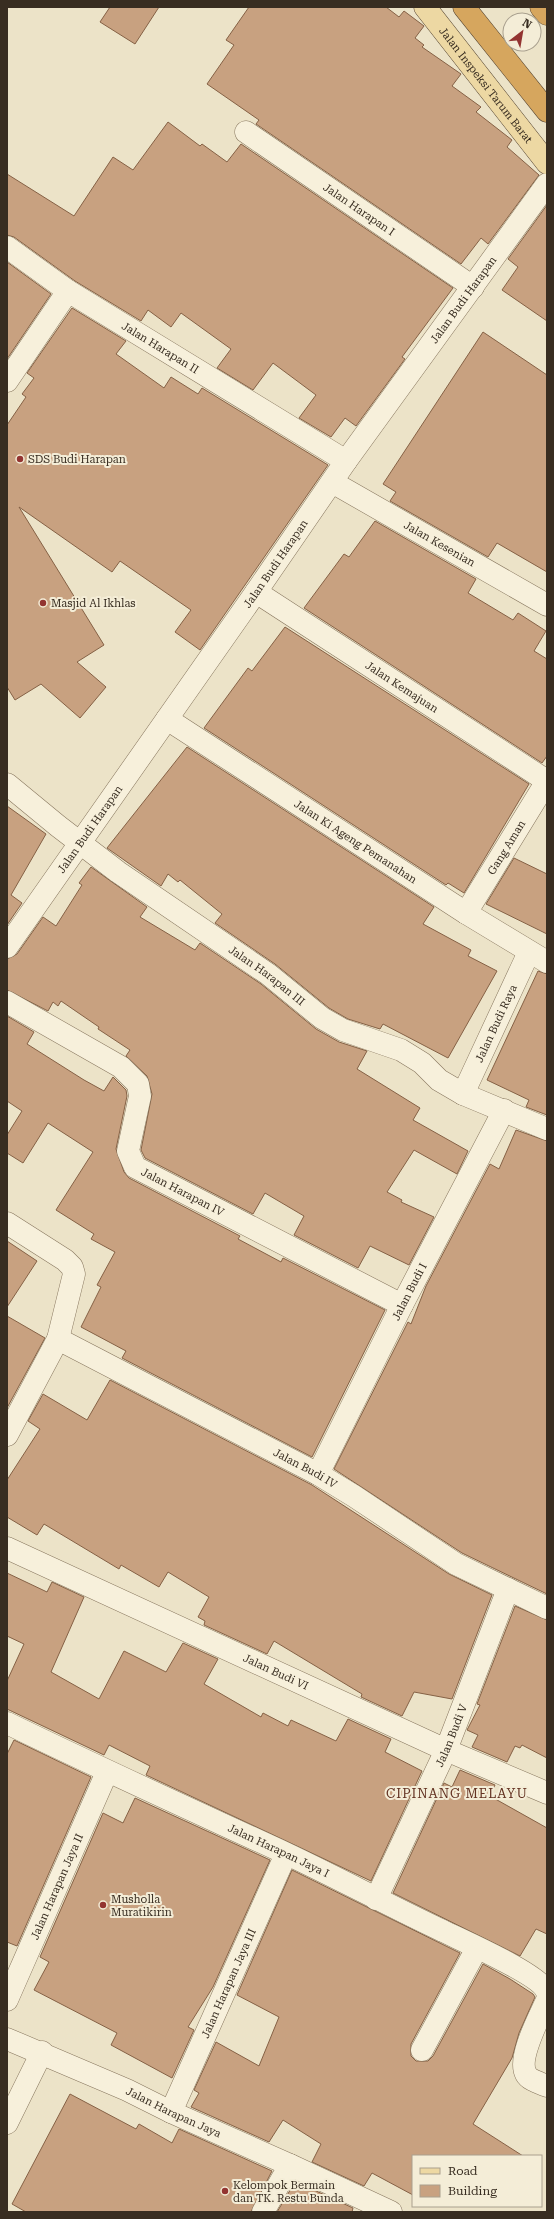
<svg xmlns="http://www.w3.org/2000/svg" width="554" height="2219" font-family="'Roboto Serif',serif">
  <rect width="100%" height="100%" fill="#ece3c8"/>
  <path fill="#c8a180" stroke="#856145" d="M 110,7 L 159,7 L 135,44 L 100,22 Z
    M 249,7 L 386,7 L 399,17 L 404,11 L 424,26 L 415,38 L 424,45 L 422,47 L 461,74 L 452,86 L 481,107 L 476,112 L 512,140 L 507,147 L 539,175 L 488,244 L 481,238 L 461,264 L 256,124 L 259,120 L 207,84 L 234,45 L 226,40 Z
    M 168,122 L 200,146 L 202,144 L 227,162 L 241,144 L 453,288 L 402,357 L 405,359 L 356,426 L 345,418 L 331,437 L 299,418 L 316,395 L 273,363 L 253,390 L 217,368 L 231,349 L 181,313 L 171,327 L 148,310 L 141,321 L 75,281 L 14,237 L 7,235 L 7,174 L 74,216 L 113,157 L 133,170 Z
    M 547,205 L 547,321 L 502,290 L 518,267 L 508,259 Z
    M 7,262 L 51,294 L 7,359 Z
    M 72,308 L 126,341 L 116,354 L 164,388 L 171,377 L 198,394 L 202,388 L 328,465 L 200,650 L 175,632 L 191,610 L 120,561 L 112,572 L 19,507 L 104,645 L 77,662 L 106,687 L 80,718 L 41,684 L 15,700 L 7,687 L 7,425 L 26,397 L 22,394 L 34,378 L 27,373 Z
    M 483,332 L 547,375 L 547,572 L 497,543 L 488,557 L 390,501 L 396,492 L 383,484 Z
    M 375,521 L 476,579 L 468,593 L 513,620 L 518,613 L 546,631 L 534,651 L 547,659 L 547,756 L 542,763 L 304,608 L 344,554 L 349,557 Z
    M 285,627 L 529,784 L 464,893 L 448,883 L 446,885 L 204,728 L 248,668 L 252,671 Z
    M 187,747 L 434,907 L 423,924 L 471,950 L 468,956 L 497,971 L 448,1058 L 383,1024 L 380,1029 L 348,1019 L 329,1008 L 275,964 L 215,923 L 222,914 L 180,880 L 178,882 L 168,874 L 161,886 L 107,848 Z
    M 7,806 L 46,834 L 11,895 L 22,903 L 7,925 Z
    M 514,858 L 547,874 L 547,934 L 486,904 Z
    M 91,867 L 147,907 L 140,917 L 195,950 L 200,943 L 261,984 L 316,1029 L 339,1042 L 367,1051 L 357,1069 L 420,1108 L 413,1120 L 468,1151 L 457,1174 L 414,1150 L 387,1192 L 402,1200 L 401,1202 L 434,1217 L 409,1265 L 370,1246 L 358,1268 L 294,1235 L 304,1216 L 265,1193 L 253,1214 L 145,1158 L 141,1150 L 152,1094 L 147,1076 L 126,1056 L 130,1050 L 98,1029 L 99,1027 L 61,1001 L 58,1006 L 53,1002 L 48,1011 L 7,990 L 7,959 L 17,954 L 43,917 L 56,926 L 82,885 L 79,883 Z
    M 538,971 L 547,974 L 547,1115 L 526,1107 L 529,1100 L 487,1080 Z
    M 7,1016 L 34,1032 L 27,1044 L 84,1080 L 104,1091 L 113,1077 L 126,1090 L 127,1096 L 116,1149 L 124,1172 L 129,1178 L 240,1236 L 238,1239 L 281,1262 L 283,1258 L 385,1310 L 312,1457 L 122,1358 L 126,1351 L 81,1327 L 101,1287 L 97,1285 L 115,1252 L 91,1239 L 94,1234 L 56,1210 L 93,1152 L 48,1123 L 23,1163 L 7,1153 L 7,1135 L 22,1111 L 7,1101 Z
    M 516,1130 L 547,1141 L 547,1594 L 462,1553 L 334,1469 L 408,1322 L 411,1324 L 426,1286 L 490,1164 L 499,1169 Z
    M 7,1241 L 37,1261 L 7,1307 Z
    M 7,1316 L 45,1338 L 7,1408 Z
    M 110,1380 L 312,1485 L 449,1574 L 492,1595 L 452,1699 L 414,1692 L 402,1716 L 361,1697 L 362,1694 L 274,1641 L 267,1654 L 204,1625 L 205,1621 L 198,1617 L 209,1597 L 168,1572 L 159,1587 L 121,1565 L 119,1569 L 44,1524 L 37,1535 L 7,1517 L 7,1480 L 40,1429 L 28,1421 L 43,1394 L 87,1420 Z
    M 7,1573 L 47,1592 L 52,1582 L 84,1597 L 51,1672 L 99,1699 L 124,1651 L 166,1672 L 183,1643 L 218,1659 L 204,1684 L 261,1717 L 263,1713 L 288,1726 L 291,1720 L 336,1741 L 348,1719 L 391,1739 L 385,1752 L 422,1771 L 371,1881 L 146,1775 L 150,1766 L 109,1745 L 104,1755 L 7,1709 L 7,1681 L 24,1644 L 7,1636 Z
    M 515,1606 L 547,1620 L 547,1758 L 522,1745 L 520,1748 L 515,1746 L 507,1762 L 472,1747 L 478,1735 L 467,1730 L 480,1705 L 477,1704 Z
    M 14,1740 L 91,1777 L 17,1946 L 7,1942 L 7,1754 Z
    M 460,1770 L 495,1785 L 490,1796 L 547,1828 L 547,1934 L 536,1929 L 520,1956 L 393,1893 L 444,1783 L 452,1787 Z
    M 135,1798 L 270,1860 L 213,1987 L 188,2027 L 194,2030 L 172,2078 L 111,2045 L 117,2033 L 34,1990 L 49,1962 L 40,1957 L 103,1813 L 123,1823 Z
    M 292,1870 L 460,1953 L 411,2044 L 411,2056 L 416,2061 L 428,2061 L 433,2056 L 483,1964 L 510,1979 L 533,1994 L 535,1997 L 519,2033 L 512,2058 L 473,2124 L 523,2156 L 413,2156 L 413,2195 L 372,2173 L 364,2186 L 312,2162 L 321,2144 L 283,2120 L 269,2142 L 191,2107 L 199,2093 L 194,2090 L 216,2042 L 259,2066 L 279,2017 L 237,1995 Z
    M 70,2094 L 136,2129 L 139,2124 L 172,2143 L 179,2129 L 272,2171 L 251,2212 L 26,2212 L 12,2204 Z
    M 295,2182 L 301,2184 L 353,2208 L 352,2212 L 277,2212 Z"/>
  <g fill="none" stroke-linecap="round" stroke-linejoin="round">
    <g stroke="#87765e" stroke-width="23">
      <g id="minor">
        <path id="s1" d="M 246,132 L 473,287"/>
        <path d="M 7,247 L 68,291"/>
        <path id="s2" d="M 7,381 L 68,291 L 346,461"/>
        <path id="s3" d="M 332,482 L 547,605"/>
        <path id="s4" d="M 256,592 L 547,781"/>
        <path id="s5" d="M 167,719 L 466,913 L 547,962"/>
        <path id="s6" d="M 7,784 L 58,826 L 118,872 L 268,974 L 322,1018 L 343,1030 L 401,1050 L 422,1063 L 439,1080 L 463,1094 L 547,1129"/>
        <path id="s7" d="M 466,913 L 547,781"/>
        <path id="s8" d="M 7,947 L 256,592 L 346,461 L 547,184"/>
        <path id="s9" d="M 7,1002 L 121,1067 L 138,1084 L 140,1096 L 128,1151 L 135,1167 L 402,1305"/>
        <path id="s10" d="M 463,1094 L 529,952"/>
        <path d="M 7,1223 L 65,1260 L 72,1267 L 74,1274 L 58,1339 L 7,1435"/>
        <path id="s11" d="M 58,1339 L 318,1474 L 354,1496 L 456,1564 L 547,1608"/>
        <path id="s12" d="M 318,1474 L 402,1305 L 504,1110"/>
        <path id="s13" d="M 7,1548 L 446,1750 L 547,1793"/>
        <path id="s14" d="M 7,1723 C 99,1768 192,1810 285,1853 C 338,1878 390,1906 443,1931 C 463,1941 541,1975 547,1992"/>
        <path id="s15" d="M 376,1899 L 446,1750 L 508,1589"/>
        <path id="s16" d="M 7,2000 L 107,1772"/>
        <path d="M 547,2000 C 540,2016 517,2058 526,2074 C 529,2080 540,2083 547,2086"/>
        <path id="s17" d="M 7,2039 L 127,2090 L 171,2112 L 290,2165 L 263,2212"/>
        <path d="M 422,2050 L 477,1948"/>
        <path id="s18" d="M 171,2112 L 286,1854"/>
        <path d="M 7,2123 L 42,2052"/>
        <path d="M 290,2165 L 391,2212"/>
      </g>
    </g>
    <g stroke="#554432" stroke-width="23">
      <g id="primary">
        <path id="s19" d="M 425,7 L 547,163"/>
      </g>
    </g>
    <g stroke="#554432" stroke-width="23">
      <path id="motorway" d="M 464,7 L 547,111
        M 541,7 L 547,14"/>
    </g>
    <use href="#minor" stroke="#f7f0db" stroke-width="22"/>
    <use href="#primary" stroke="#edd8a3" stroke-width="22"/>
    <use href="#motorway" stroke="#d6a65e" stroke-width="22"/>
  </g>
  <g fill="#933431" stroke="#f4edd7" stroke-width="1.5">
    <circle cx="20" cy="459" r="4"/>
    <circle cx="43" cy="603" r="4"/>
    <circle cx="103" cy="1905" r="4"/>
    <circle cx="225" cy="2191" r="4"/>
  </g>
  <g text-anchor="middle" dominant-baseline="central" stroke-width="4" stroke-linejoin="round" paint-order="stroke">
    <g font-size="11" fill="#382d21" stroke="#f4edd7">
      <text stroke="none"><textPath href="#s19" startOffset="99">Jalan Inspeksi Tarum Barat</textPath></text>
      <text stroke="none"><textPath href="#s1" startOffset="137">Jalan Harapan I</textPath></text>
      <text stroke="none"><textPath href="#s8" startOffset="792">Jalan Budi Harapan</textPath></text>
      <text stroke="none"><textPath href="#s2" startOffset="217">Jalan Harapan II</textPath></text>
      <text stroke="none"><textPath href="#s3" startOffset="124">Jalan Kesenian</textPath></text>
      <text stroke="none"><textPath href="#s8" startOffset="468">Jalan Budi Harapan</textPath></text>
      <text stroke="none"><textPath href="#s4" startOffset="174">Jalan Kemajuan</textPath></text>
      <text stroke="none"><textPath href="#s8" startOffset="144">Jalan Budi Harapan</textPath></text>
      <text stroke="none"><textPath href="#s5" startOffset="225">Jalan Ki Ageng Pemanahan</textPath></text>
      <text stroke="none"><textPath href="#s7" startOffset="77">Gang Aman</textPath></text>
      <text stroke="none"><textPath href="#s6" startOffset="323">Jalan Harapan III</textPath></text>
      <text stroke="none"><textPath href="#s10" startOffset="78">Jalan Budi Raya</textPath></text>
      <text stroke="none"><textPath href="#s9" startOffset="295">Jalan Harapan IV</textPath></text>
      <text stroke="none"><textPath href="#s12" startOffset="204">Jalan Budi I</textPath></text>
      <text stroke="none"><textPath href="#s11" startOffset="279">Jalan Budi IV</textPath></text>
      <text stroke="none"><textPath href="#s13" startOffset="296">Jalan Budi VI</textPath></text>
      <text stroke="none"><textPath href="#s15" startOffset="180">Jalan Budi V</textPath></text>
      <text stroke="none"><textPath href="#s14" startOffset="300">Jalan Harapan Jaya I</textPath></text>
      <text stroke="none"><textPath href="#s16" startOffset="124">Jalan Harapan Jaya II</textPath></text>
      <text stroke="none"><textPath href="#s18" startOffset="141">Jalan Harapan Jaya III</textPath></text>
      <text stroke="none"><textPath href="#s17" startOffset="182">Jalan Harapan Jaya</textPath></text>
    </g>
    <g font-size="11" fill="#382d21" stroke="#f4edd7" text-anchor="start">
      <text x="28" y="459">SDS Budi Harapan</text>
      <text x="51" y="603">Masjid Al Ikhlas</text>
      <text x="111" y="1899">Musholla<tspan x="111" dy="13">Muratikirin</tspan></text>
      <text x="233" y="2185">Kelompok Bermain<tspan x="233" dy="13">dan TK. Restu Bunda</tspan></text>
    </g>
    <g font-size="13" letter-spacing="1" fill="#633222" stroke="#f4edd7">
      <text x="457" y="1793">CIPINANG MELAYU</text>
    </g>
  </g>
  <rect width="554" height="2219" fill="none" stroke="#382d21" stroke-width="16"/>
  <rect x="412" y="2155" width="130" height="52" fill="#f4edd7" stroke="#a9a08e"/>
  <rect x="420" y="2168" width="20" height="6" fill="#edd8a3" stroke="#a9a08e"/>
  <text x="448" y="2175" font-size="12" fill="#382d21">Road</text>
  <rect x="420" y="2185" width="20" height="12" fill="#c8a180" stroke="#a9a08e"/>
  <text x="448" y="2195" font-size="12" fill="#382d21">Building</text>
  <g transform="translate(522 32) rotate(31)"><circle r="19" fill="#f4edd7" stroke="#a9a08e"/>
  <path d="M0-3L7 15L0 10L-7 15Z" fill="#933431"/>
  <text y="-6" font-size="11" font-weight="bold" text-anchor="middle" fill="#382d21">N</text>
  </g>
</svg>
